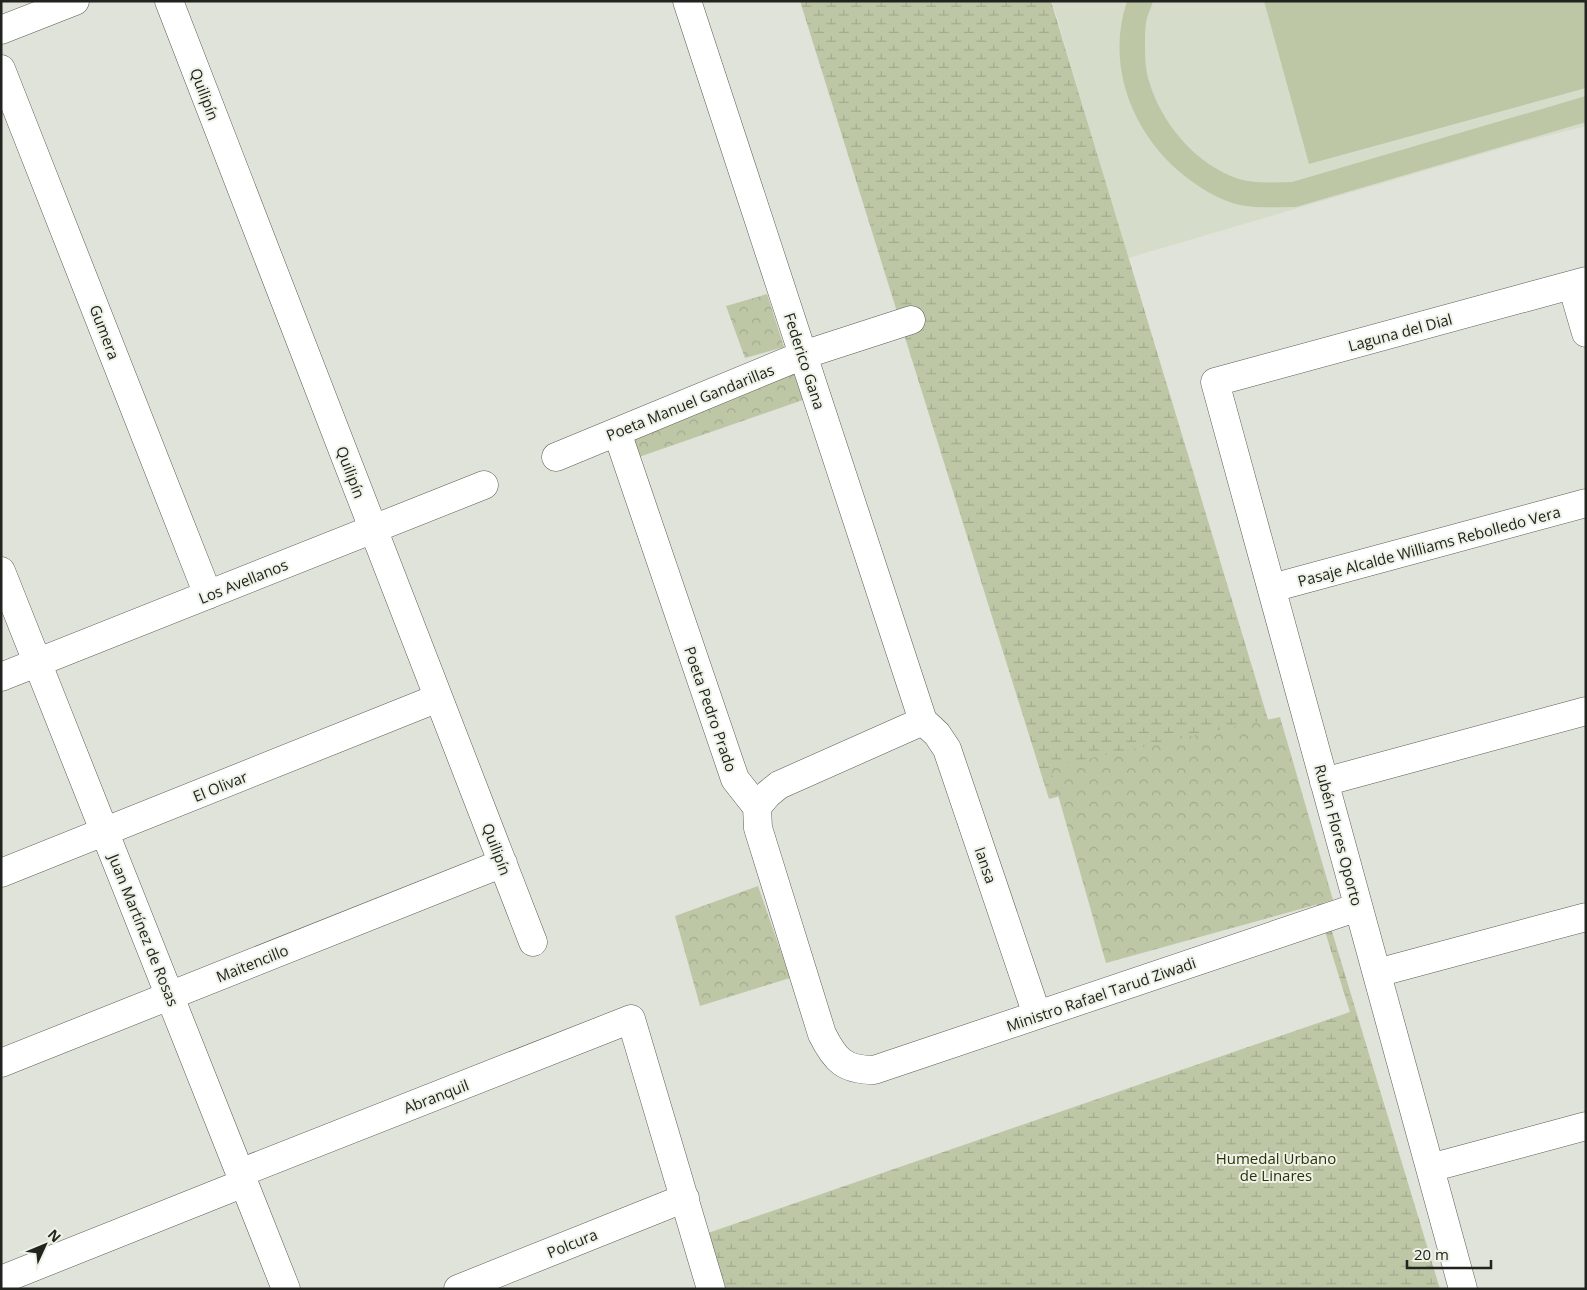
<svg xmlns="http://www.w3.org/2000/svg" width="1587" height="1290" font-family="'Open Sans',sans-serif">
  <defs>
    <pattern id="wetland-marsh" width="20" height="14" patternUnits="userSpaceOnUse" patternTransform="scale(1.25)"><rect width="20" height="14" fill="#bdc7a6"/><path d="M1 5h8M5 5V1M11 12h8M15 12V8" fill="none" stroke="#a2ab8e"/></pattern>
    <pattern id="park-crowns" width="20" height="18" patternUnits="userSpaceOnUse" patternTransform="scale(1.25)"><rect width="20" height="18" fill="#bdc7a6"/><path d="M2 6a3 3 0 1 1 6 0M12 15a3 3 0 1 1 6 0" fill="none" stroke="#a2ab8e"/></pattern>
  </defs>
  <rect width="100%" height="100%" fill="#e0e3d9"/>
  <path fill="#d6dcca" d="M 1052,1 L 1586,1 L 1586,126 L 1523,142 L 1128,258 Z"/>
  <path fill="#bdc7a6" d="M 1127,1 L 1153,1 C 1151,8 1147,16 1146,23 C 1145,29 1145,36 1145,42 C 1145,55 1145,68 1149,81 C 1161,123 1196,165 1239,179 C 1256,184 1275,182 1292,182 L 1586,96 L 1586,122 L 1296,207 C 1275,207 1252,209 1232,203 C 1215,197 1200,188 1186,177 C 1133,136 1105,66 1127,1 Z
    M 1264,1 L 1586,1 L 1586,88 L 1309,164 Z"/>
  <path fill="url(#wetland-marsh)" d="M 800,1 L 1051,1 L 1440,1289 L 724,1289 L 708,1233 L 1350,1012 L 1266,741 L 1049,799 Z"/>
  <path fill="url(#park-crowns)" d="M 767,294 L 784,347 L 745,358 L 726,306 Z
    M 793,370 L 803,400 L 639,457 L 632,438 Z
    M 1280,717 L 1333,900 L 1106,963 L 1050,767 Z
    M 758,886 L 790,978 L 700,1006 L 675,916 Z"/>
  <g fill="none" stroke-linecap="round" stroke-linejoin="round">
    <g stroke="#595c53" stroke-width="29">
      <path id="minor" d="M 169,1 L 533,942
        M 687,1 L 923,721 L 937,734 L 947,749 L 1037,1015
        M 1,30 L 75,1
        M 1,69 L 208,595
        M 1572,285 L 1586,333
        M 617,432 L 735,779 L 757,807 L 758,828 L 822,1034 C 835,1060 844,1070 874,1070 L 1358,907
        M 556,457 L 803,355 L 911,320
        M 1,571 L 286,1289
        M 1272,588 L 1586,503
        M 1,677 L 484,485
        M 1324,782 L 1586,711
        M 757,807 L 768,794 L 779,785 L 923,721
        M 1,873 L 438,698
        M 1377,973 L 1586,917
        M 1,1063 L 503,863
        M 1430,1168 L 1586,1126
        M 240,1173 L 631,1019 L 711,1289
        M 1,1280 L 244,1183
        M 458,1289 L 685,1198
        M 1463,1289 L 1215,382 L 1586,281"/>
    </g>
    <use href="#minor" stroke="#fff" stroke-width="28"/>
  </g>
  <g text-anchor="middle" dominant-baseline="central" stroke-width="4" stroke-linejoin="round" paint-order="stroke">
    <g font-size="15" fill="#21231f" stroke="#edf1e6">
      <text transform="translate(205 94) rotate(69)">Quilipín</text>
      <text transform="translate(105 332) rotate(69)">Gumera</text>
      <text transform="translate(1400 332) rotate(-15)">Laguna del Dial</text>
      <text transform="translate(805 361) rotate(72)">Federico Gana</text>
      <text transform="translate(690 402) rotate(-22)">Poeta Manuel Gandarillas</text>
      <text transform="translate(351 472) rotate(69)">Quilipín</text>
      <text transform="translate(1429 546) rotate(-15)">Pasaje Alcalde Williams Rebolledo Vera</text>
      <text transform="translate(243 581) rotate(-22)">Los Avellanos</text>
      <text transform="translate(711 709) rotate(71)">Poeta Pedro Prado</text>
      <text transform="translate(220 786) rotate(-22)">El Olivar</text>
      <text transform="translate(1339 835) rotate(75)">Rubén Flores Oporto</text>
      <text transform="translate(497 849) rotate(69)">Quilipín</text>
      <text transform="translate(986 865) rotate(71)">Iansa</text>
      <text transform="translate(144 930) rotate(68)">Juan Martínez de Rosas</text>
      <text transform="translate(252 963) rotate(-22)">Maitencillo</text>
      <text transform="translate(1101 994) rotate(-19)">Ministro Rafael Tarud Ziwadi</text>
      <text transform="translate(436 1096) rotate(-21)">Abranquil</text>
      <text transform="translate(572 1243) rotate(-22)">Polcura</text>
    </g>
    <g font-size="15" fill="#293309" stroke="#edf1e6">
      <text x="1276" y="1158">Humedal Urbano<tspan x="1276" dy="17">de Linares</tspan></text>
    </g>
  </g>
  <rect width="1587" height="1290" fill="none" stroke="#21231f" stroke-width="5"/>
  <g transform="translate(45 1245) rotate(46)" stroke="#edf1e6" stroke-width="4" paint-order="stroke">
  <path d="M0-4L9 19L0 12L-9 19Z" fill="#21231f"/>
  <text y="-8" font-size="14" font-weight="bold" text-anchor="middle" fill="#21231f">N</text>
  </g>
  <path d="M1407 1260v8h84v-8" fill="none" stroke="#21231f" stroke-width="2.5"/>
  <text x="1414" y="1260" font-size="15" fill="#21231f" stroke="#edf1e6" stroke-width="4" paint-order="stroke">20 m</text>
</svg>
